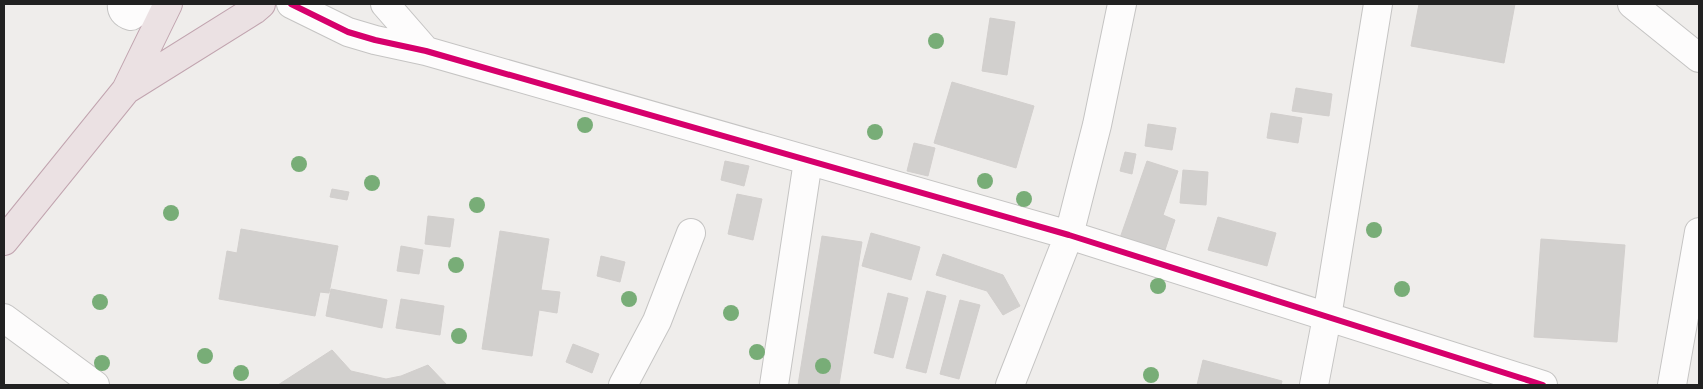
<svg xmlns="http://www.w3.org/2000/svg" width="1703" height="389" font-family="Figtree,sans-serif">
  <rect width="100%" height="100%" fill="#efedeb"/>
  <path fill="#d2d0ce" stroke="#d2cfcd" d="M 1419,4 L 1515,4 L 1504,63 L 1411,46 Z
    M 990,18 L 1015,22 L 1007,75 L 982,71 Z
    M 952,82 L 1034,106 L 1016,168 L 934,143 Z
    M 1296,88 L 1332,94 L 1329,116 L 1292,111 Z
    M 1271,113 L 1302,118 L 1298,143 L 1267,138 Z
    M 1148,124 L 1176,128 L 1172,150 L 1145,146 Z
    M 914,143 L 935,148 L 928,176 L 907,171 Z
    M 1125,152 L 1136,154 L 1132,174 L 1120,171 Z
    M 725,161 L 749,166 L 744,186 L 721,180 Z
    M 1147,161 L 1178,171 L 1163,215 L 1175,220 L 1164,253 L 1120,238 Z
    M 1183,170 L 1208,172 L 1206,205 L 1180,203 Z
    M 332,189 L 349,192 L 347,200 L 330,197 Z
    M 737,194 L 762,199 L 753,240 L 728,234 Z
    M 428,216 L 454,219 L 450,247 L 425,244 Z
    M 1218,217 L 1276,233 L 1267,266 L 1208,250 Z
    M 241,229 L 338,246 L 329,293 L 320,292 L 315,316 L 219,299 L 227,251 L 237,253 Z
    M 500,231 L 549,239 L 541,290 L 560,292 L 557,313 L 539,310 L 532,356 L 482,349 Z
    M 871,233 L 920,247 L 911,280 L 862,266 Z
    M 822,236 L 862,242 L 839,385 L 798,385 Z
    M 1541,239 L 1625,245 L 1617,342 L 1534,337 Z
    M 401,246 L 423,250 L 419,274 L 397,271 Z
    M 943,254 L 1003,275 L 1020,306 L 1003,315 L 987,291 L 936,275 Z
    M 601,256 L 625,262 L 620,282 L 597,276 Z
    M 331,289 L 387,300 L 382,328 L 326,316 Z
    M 927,291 L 946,296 L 926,373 L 906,368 Z
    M 888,293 L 908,298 L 893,358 L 874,353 Z
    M 401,299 L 444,306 L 440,335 L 396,328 Z
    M 960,300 L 980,305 L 959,379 L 940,374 Z
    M 573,344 L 599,354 L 592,373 L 566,362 Z
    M 332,350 L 351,371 L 386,379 L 401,376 L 428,365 L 447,385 L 278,385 Z
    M 1203,360 L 1282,381 L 1281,385 L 1197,385 Z"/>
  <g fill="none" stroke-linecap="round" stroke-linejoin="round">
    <g stroke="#c5c4c3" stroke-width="30">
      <path id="minor" d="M 122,4 C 121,10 124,14 131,16 L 138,11 L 138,4
        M 291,4 L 348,32 L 375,40 L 426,51 L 1069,235 L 1543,385
        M 385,4 L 426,51
        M 1632,4 L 1699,58
        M 4,318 L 95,385
        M 623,385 L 657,321 L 691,233
        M 774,385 L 808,161
        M 1010,385 L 1069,235 L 1097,125 L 1122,4
        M 1314,385 L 1327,317 L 1378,4
        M 1672,385 L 1699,232"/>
    </g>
    <g stroke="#c1a4af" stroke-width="30">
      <path id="highway" d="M 126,90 L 254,10 L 261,4
        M 4,241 L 126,90 L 168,4"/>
    </g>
    <use href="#minor" stroke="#fdfcfc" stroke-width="28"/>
    <use href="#highway" stroke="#ebe1e3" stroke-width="28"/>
    <g stroke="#fff" stroke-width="9">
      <path id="cycleway" d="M 291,4 L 348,32 L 375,40 L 426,51 L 1069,235 L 1543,385"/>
    </g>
    <use href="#cycleway" stroke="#d6006c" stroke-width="6"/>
  </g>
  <g fill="#78ad77">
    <circle cx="936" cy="41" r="8"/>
    <circle cx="585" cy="125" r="8"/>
    <circle cx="875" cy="132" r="8"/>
    <circle cx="299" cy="164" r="8"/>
    <circle cx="985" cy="181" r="8"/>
    <circle cx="372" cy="183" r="8"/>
    <circle cx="1024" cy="199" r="8"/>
    <circle cx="477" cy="205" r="8"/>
    <circle cx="171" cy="213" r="8"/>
    <circle cx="1374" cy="230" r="8"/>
    <circle cx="456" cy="265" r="8"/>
    <circle cx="1158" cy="286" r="8"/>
    <circle cx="1402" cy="289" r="8"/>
    <circle cx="629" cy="299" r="8"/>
    <circle cx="100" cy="302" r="8"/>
    <circle cx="731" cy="313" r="8"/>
    <circle cx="459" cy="336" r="8"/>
    <circle cx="757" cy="352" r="8"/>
    <circle cx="205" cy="356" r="8"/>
    <circle cx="102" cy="363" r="8"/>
    <circle cx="823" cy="366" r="8"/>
    <circle cx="241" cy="373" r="8"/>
    <circle cx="1151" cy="375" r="8"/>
  </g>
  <rect width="1703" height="389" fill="none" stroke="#212121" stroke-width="10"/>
</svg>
